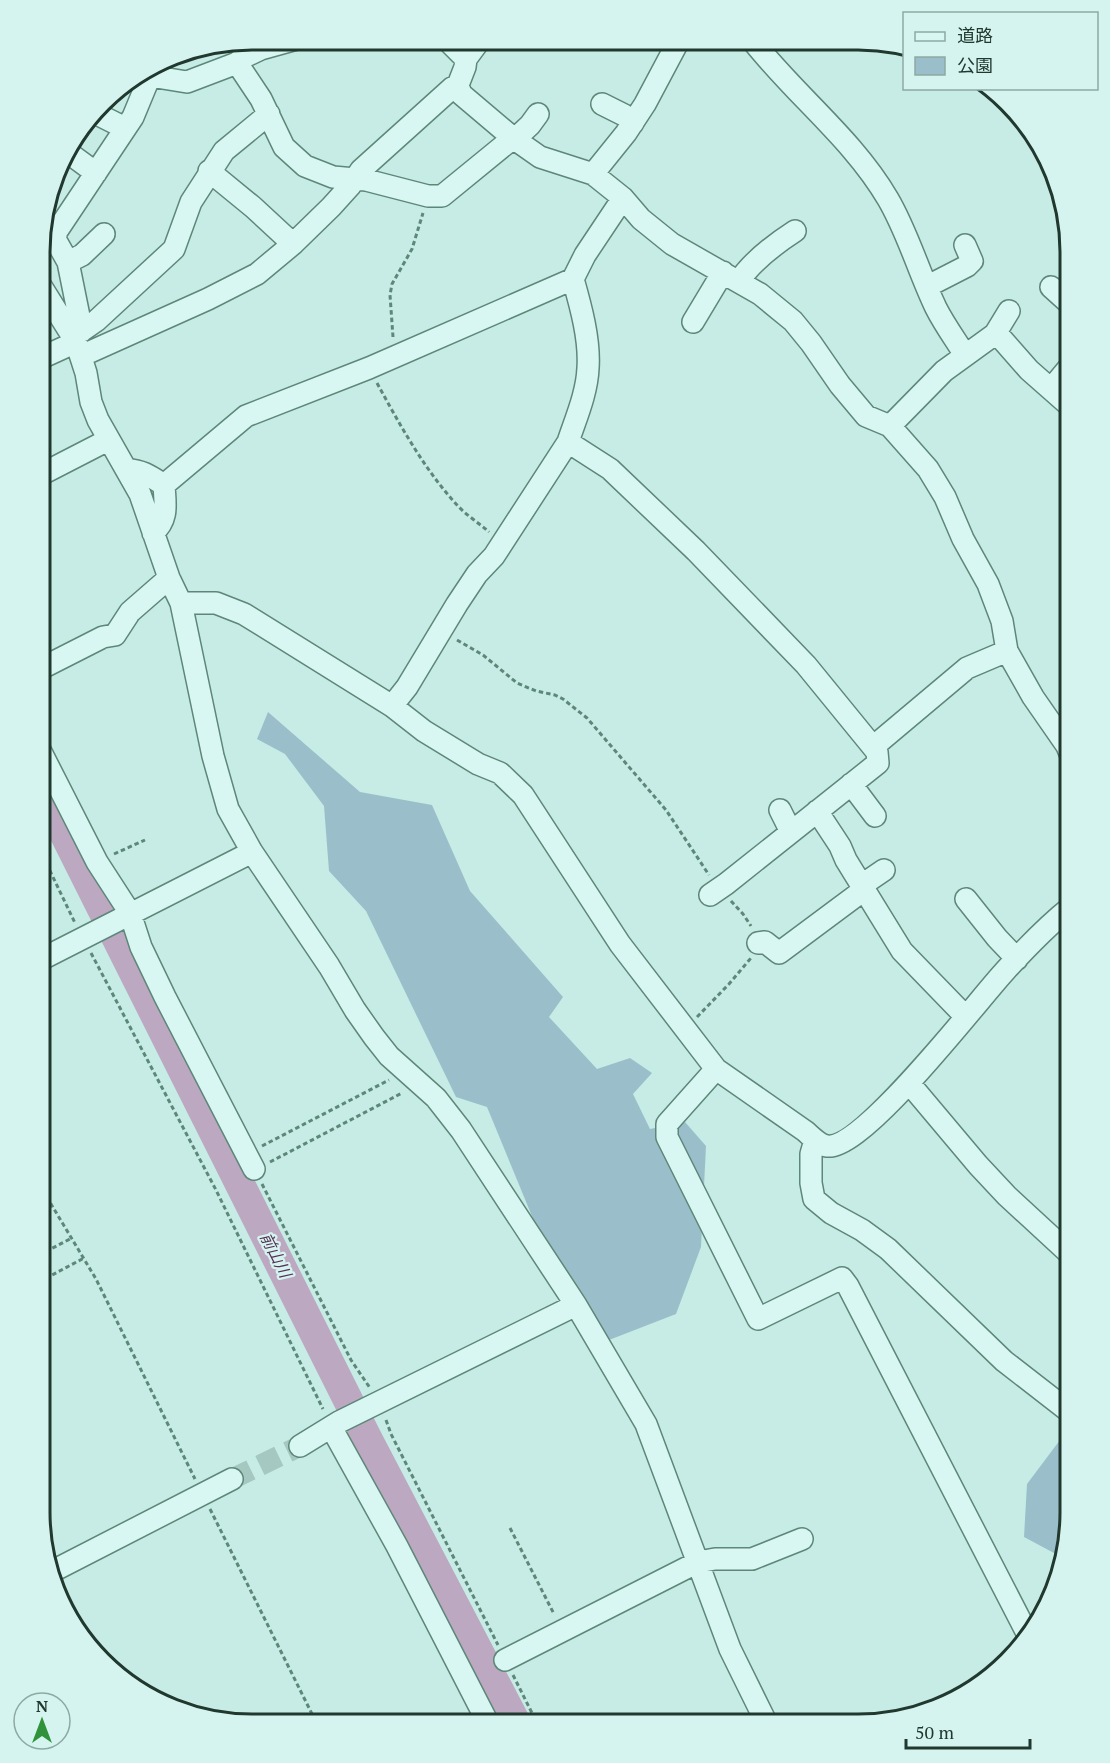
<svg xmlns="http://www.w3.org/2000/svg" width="1110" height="1763" font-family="'PT Serif','Noto Sans JP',serif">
  <rect width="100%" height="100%" fill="#c6ece5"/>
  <path fill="#9bbfca" d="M 268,712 L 360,792 L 432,805 L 470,891 L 563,997 L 549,1017 L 597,1069 L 630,1058 L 652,1073 L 633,1094 L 650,1129 L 685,1122 L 706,1146 L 701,1247 L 676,1314 L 609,1340 L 536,1226 L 487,1107 L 456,1097 L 366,911 L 329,871 L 324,806 L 285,754 L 257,739 Z
    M 1066,1432 L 1071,1435 L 1071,1526 L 1065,1551 L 1054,1553 L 1024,1537 L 1027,1484 Z"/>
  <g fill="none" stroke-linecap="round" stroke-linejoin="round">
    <path stroke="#bca8c0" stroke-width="30" d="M 40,785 L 367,1438 L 516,1723"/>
    <path stroke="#a5c8c0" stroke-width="21" stroke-dasharray="21 10" stroke-linecap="butt" d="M 232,1479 L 300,1446"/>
    <g stroke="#5d8778" stroke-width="24">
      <path id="minor" d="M 447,40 L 466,59 L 465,67 L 458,85 L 461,94 L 513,138 L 540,157 L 593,174 L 623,198 L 641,219 L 672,244 L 760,294 L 793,321 L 811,343 L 840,385 L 866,416 L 890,426 L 928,469 L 945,497 L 963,539 L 988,584 L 1002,621 L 1007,651 L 1033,697 L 1067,746 L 1071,756
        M 752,40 C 795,95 853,139 888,199 C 908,233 919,273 936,308 C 944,324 955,339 965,355
        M 466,59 L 480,40
        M 237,63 L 261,99 L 284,147 L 305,166 L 333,177 L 366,180 L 428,196 L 442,196 L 513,138
        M 143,72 L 150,76 L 187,82 L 237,63 L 244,57 L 261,49 L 297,39
        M 602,104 L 624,115 L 633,123
        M 95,113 L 125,128
        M 515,139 L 530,125 L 538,114
        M 66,151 L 96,173
        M 209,171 L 253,207 L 293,244
        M 593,174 L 626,133 L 645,104 L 679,40
        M 68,262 L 82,255 L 104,234
        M 573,279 C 581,307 590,340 588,368 C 587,393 576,418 568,442 L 610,469 L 696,551 L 806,665 L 877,752 L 878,763 L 726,884 L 710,895
        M 739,281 C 753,260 775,244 795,231
        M 41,286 L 76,342 L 86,373 L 91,402 L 98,420 L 140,494 L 169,578 L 181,603 L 213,756 L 228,809 L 252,852 L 329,966 L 355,1010 L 374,1037 L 389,1056 L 436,1098 L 461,1130 L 576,1305 L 646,1424 L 730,1649 L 767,1724
        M 928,286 L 967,266 L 972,261 L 965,245
        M 1051,287 L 1071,305
        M 693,322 L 723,272
        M 82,331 L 68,262 L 55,239 L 57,231 L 133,117 L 150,76
        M 995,334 L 1009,311
        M 73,337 L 96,321 L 174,249 L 191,202 L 224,151 L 269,114
        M 81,356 L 208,299 L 257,274 L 293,244 L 331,207 L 350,186 L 361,170 L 452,88 L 458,85
        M 41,358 L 76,342
        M 1051,389 L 1071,365
        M 890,426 L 944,371 L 995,334 L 1000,337 L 1029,370 L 1071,407
        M 127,470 C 141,469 153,478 164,485
        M 40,475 L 108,440
        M 153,533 C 169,519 165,504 164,485 L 246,416 L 369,368 L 573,279 L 585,255 L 623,198
        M 181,603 L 216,603 L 244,614 L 392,706 L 424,731 L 478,764 L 500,773 L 523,795 L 620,944 L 716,1069 L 805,1131 C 811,1136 819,1145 827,1146 C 863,1151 978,1000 1005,971 C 1025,949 1047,926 1071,907
        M 40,669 L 103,637 L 115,635 L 130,612 L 169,578
        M 392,706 L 407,687 L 457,604 L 477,574 L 494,556 L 568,442
        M 873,747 L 967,668 L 1007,651
        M 40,750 L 97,862 L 130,913 L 141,947 L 165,997 L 254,1169
        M 851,784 L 875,816
        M 780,810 L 791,832
        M 817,811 L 840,846 L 846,860 L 902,951 L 966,1017
        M 862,885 L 884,870
        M 966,899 L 997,938 L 1017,959
        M 758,943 L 765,942 L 779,953 L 865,889
        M 40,960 L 252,852
        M 716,1069 L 667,1124 L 667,1137 L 758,1319 L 842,1278 L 848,1286 L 1029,1637
        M 909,1083 L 978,1165 L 1007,1196 L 1071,1255
        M 815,1140 L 811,1154 L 811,1183 L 814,1199 L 831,1213 L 862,1230 L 888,1249 L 1004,1361 L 1071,1413
        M 331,1427 L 397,1546 L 488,1723
        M 300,1446 L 339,1422 L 576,1305
        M 51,1572 L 232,1479
        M 505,1660 L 698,1562 L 715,1559 L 752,1559 L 802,1539"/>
    </g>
    <path stroke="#5d8778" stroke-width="3" stroke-dasharray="4.5 3" stroke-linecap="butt" d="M 393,337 L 390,295 L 392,284 L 412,249 L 423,213
      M 377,383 C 400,425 424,469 457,505 C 466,515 479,523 489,532
      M 457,640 L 483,655 L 517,683 L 536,691 L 555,695 L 563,699 L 587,718 L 666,810 L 709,875
      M 40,850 L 75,923
      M 114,854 L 145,840
      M 731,901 L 743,914 L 751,926
      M 91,953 L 216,1190 L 323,1409
      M 697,1017 L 729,984 L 751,958
      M 1070,1119 L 1071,1119
      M 262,1146 L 389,1080
      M 270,1162 L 402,1093
      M 39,1184 L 96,1279 L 195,1479
      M 262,1184 L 351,1360 L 370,1388
      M 39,1255 L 72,1238
      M 39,1282 L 84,1258
      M 386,1420 L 391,1434 L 498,1645
      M 210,1509 L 316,1722
      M 510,1528 L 554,1614
      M 513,1675 L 537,1723"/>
    <use href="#minor" stroke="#d9f7f2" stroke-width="21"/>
  </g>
  <g text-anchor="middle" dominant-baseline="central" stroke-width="4.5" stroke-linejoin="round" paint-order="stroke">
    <g font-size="16" font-style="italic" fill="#573055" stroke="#d6f4ef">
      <text transform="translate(276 1255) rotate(63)">前山川</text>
    </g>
  </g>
  <path d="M0 0H1110V1763H0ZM252 50H858A202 202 0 0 1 1060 252V1512A202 202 0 0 1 858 1714H252A202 202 0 0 1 50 1512V252A202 202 0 0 1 252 50Z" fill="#d6f4ef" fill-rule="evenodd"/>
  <path fill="none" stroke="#20382e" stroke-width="3" d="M252 50H858A202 202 0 0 1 1060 252V1512A202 202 0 0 1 858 1714H252A202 202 0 0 1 50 1512V252A202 202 0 0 1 252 50Z"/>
  <rect x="903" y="12" width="195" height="78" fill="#d6f4ef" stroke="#8da9a2" stroke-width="1.5"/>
  <rect x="915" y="32" width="30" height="9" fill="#d9f7f2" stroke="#8da9a2" stroke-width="1.5"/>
  <text x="957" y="42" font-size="18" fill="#20382e">道路</text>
  <rect x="915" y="57" width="30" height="18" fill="#9bbfca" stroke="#8da9a2" stroke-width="1.5"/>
  <text x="957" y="72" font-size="18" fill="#20382e">公園</text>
  <g transform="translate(42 1721)"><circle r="28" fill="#d6f4ef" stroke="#8da9a2" stroke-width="1.5"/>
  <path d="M0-4.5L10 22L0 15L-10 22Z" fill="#30933b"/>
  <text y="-9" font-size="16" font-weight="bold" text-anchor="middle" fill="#20382e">N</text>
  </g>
  <path d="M906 1739v9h124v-9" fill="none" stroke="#20382e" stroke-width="3"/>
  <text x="915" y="1739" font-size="18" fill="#20382e" stroke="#d6f4ef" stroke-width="4.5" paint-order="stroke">50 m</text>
</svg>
